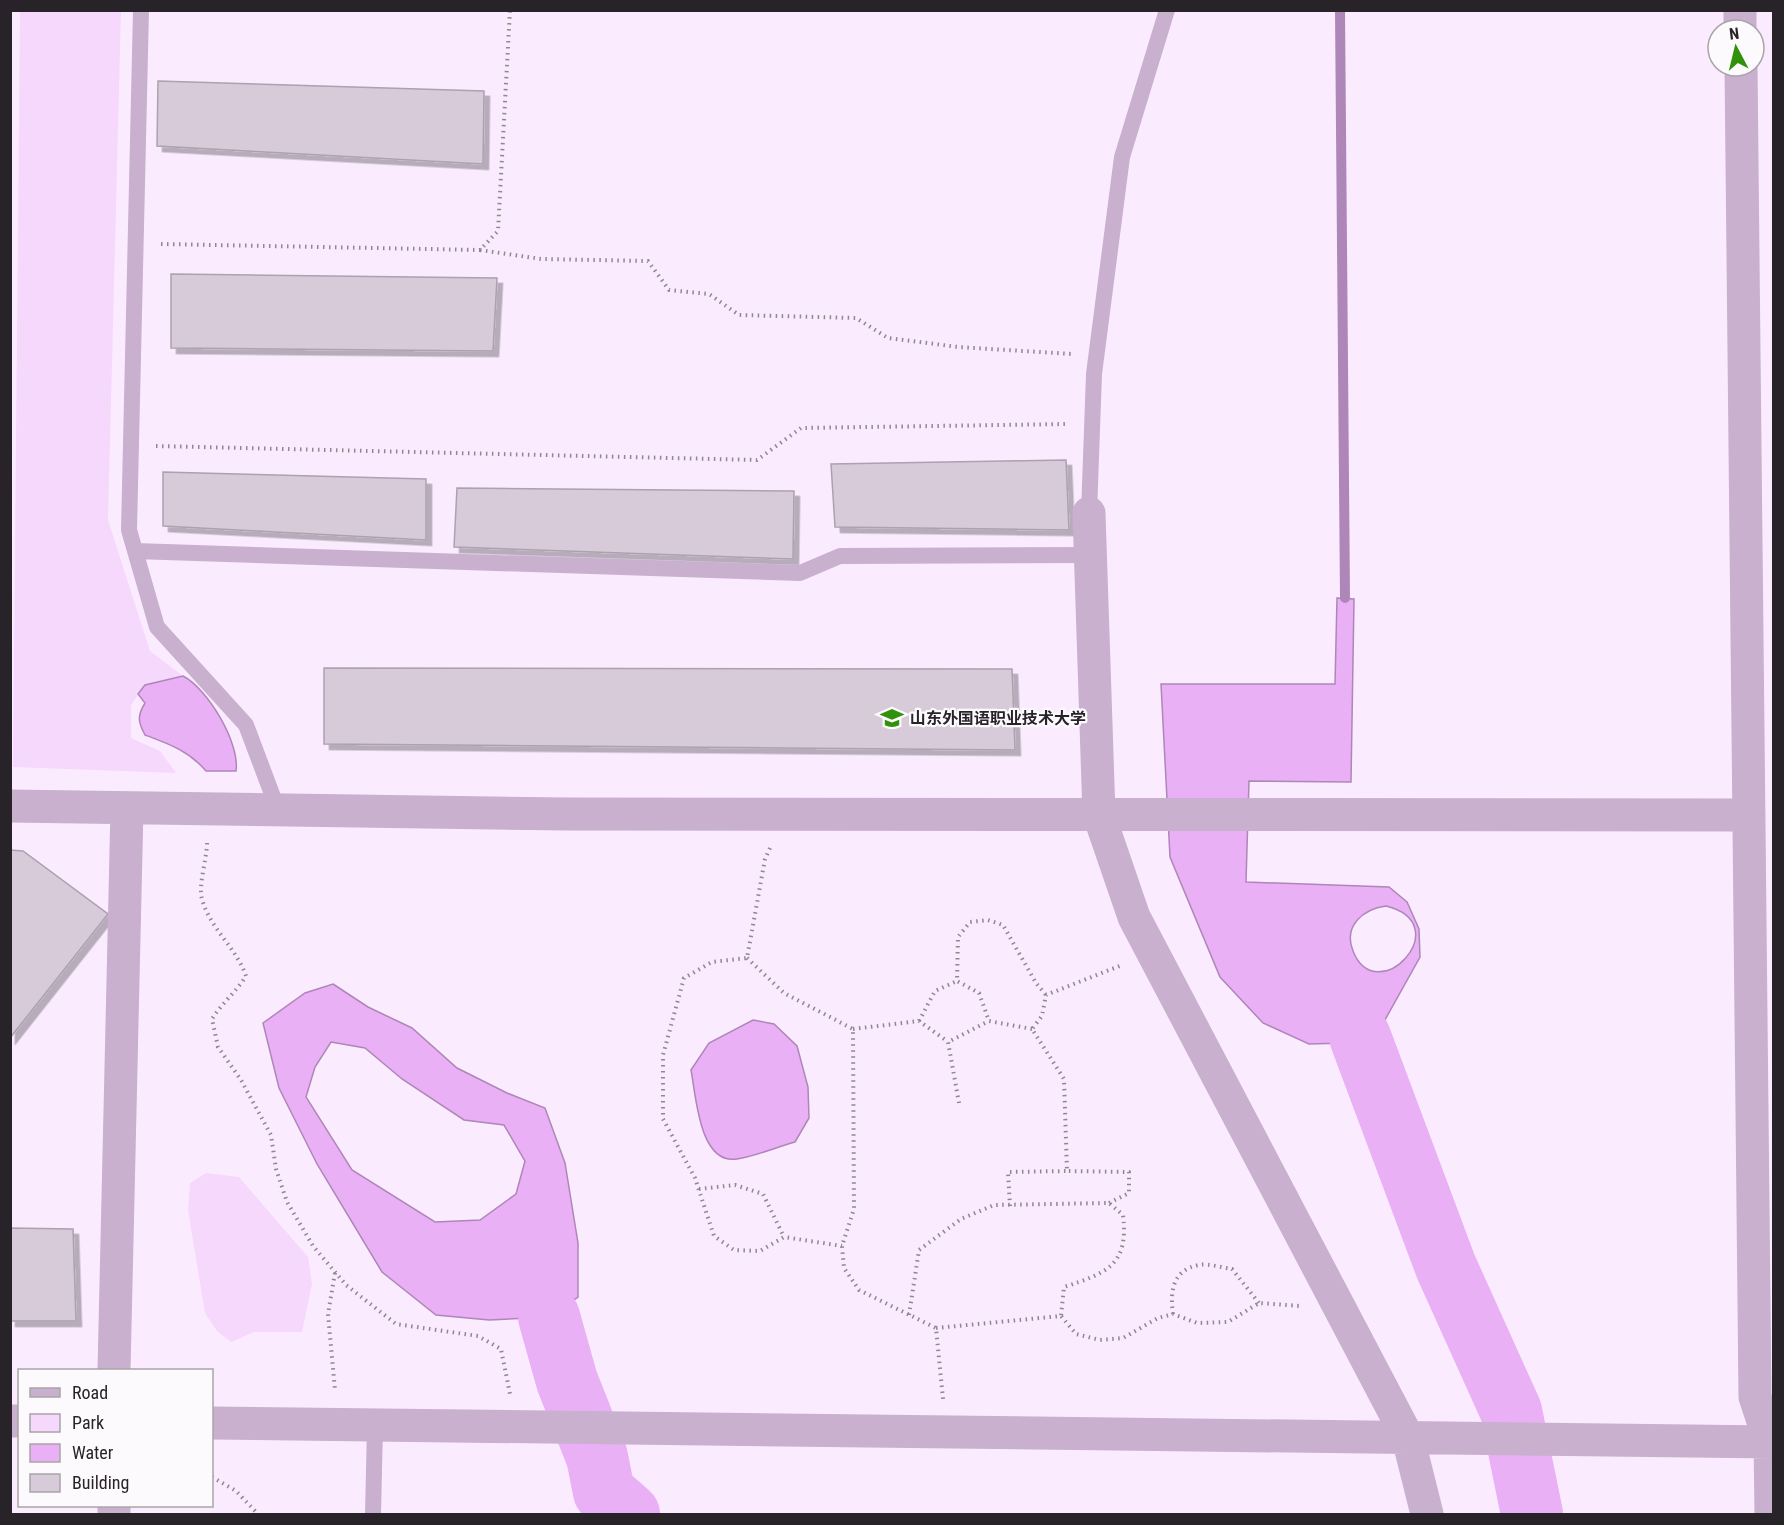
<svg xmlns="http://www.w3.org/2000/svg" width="1784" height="1525" font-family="'Roboto Condensed','Noto Sans SC',sans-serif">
  <defs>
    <filter id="shadow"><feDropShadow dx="5.5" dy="5.5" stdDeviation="0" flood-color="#0004"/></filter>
  </defs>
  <rect width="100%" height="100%" fill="#fdfafd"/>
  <path fill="#faecfe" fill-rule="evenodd" d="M 11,11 L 1773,11 L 1773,1514 L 11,1514 ZM 1718,30 L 1754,30 L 1754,66 L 1718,66 ZM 20,1370 L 212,1370 L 212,1506 L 20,1506 Z"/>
  <path fill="#f5d8fc" d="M 20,11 L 121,11 L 108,520 L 150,651 L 183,676 L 145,685 L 131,705 L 131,738 L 160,751 L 176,773 L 13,767 Z
    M 206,1173 L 239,1177 L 308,1257 L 312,1284 L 302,1332 L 254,1332 L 231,1342 L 217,1331 L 205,1313 L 188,1210 L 190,1183 Z"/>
  <path fill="#e9b0f6" stroke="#af86b8" stroke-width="1.5" fill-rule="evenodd" d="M 1337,598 L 1354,599 L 1351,782 L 1249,781 L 1246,882 L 1389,887 L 1407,902 L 1419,929 L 1420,957 L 1381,1027 L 1347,1043 L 1309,1044 L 1263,1023 L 1220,977 L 1170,857 L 1161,684 L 1335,684 ZM 1386,906 C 1459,924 1377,1011 1353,951 C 1343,926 1363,909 1386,906 Z
    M 183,676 C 208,689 240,743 236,771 L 206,771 C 189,751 169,744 145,735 C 138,722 137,716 145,703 L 138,694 L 145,685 Z
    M 333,984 L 368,1007 L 412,1028 L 457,1068 L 507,1093 L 545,1108 L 565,1163 L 578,1243 L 578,1297 L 549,1317 L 489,1320 L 436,1315 L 382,1272 L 317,1164 L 279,1088 L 263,1023 L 305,993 ZM 331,1042 L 365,1048 L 402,1079 L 464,1120 L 504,1125 L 525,1161 L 516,1194 L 480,1220 L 435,1222 L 352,1170 L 306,1097 L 315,1067 Z
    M 753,1020 L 774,1024 L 797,1046 L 808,1087 L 809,1118 L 795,1142 C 777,1147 756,1156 737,1159 C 699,1165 696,1095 691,1070 L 709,1043 Z"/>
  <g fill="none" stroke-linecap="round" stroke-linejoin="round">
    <path stroke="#af86b8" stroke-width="10" d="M 1340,10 L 1345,598"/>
    <path stroke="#e9b0f6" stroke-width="62" d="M 1360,1037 L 1446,1267 L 1511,1411 L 1532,1514
      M 549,1317 L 567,1381 L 597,1457 L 604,1492 L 629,1514"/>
  </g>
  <path fill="#d7cbda" stroke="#ada1b0" stroke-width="1.5" filter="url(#shadow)" d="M 158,81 L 484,91 L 483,164 L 157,146 Z
    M 171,274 L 497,278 L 493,351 L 171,348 Z
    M 1066,460 L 1069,530 L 835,527 L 831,464 Z
    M 163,472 L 426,479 L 426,540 L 163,526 Z
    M 457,488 L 794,491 L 793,559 L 454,547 Z
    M 324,668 L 1012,669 L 1015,750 L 324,744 Z
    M 10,850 L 23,851 L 108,914 L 10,1038 Z
    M 10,1228 L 73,1229 L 76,1321 L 10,1321 Z"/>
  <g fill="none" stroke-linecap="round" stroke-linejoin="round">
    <path stroke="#8d898d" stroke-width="4" stroke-dasharray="1.5 4.5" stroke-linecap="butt" d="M 161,244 L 480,250 L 498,231 L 510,10
      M 480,250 L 541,259 L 648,261 L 669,290 L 709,294 L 739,315 L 856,318 L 888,338 L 958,347 L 1072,354
      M 156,446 L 757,460 L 801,428 L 1067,424
      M 207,843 C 207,858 198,886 202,899 C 210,929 236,947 246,976 C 236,992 222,1003 212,1019 L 218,1047 L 241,1080 L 271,1135 L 276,1169 L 287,1202 L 313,1246 L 346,1285 L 396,1324 L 478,1336 L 501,1349 L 510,1394
      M 770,848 L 765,859 L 747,958 L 712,962 L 684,978 L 663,1055 L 663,1119 L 695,1178 L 714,1236 L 734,1250 L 760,1251 L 784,1237 L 842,1246
      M 747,958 L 784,993 L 853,1029 L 854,1209 L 842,1246 L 844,1268 L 859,1290 L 936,1328 L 943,1399
      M 919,1021 L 935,991 L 957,981
      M 853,1029 L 919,1021 L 947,1041
      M 1032,1029 L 989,1021 L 979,993 L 957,981 L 958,937 L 970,922 L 988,920 L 1003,925 L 1036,983 L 1046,995
      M 959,1103 L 948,1042 L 989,1021
      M 699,1189 L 735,1185 L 763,1194 L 784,1237
      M 1109,1203 L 1129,1193 L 1129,1172 L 1067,1171 L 1064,1079 L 1032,1029 L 1042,1016 L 1046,995 L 1122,965
      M 1010,1206 L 1008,1172 L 1067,1171
      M 335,1273 L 328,1314 L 335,1390
      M 1173,1314 C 1170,1292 1172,1270 1199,1265 C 1208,1263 1223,1268 1232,1269 L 1259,1303
      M 909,1315 L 919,1250 L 961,1219 L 994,1205 L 1109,1203 L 1123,1215 C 1129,1265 1107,1273 1064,1287 L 1061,1316
      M 936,1328 L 1061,1316 L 1076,1334 L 1100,1340 L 1123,1338 L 1158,1318 L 1173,1314 L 1197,1323 L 1228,1322 L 1259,1303 L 1300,1306
      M 212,1477 L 236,1491 L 258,1514"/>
    <path stroke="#c8b0ce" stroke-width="16" d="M 141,10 L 129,530 L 157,627 L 246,725 L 278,810
      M 1089,513 L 1094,374 L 1122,157 L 1167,10
      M 135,551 L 800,573 L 840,556 L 1091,555
      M 373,1514 L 375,1426"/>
    <path stroke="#c8b0ce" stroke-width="33" d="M 1740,10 L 1740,30
      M 1741,66 L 1755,1397 L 1770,1442 L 1771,1514
      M 1089,513 L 1099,815 L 1134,917 L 1408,1438 L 1427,1514
      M 10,806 L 566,814 L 1749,815
      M 114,1370 L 127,808
      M 10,1421 L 20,1421
      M 212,1423 L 1774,1442
      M 114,1506 L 114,1514"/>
  </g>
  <defs>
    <g id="school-bare" transform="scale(1.8)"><path d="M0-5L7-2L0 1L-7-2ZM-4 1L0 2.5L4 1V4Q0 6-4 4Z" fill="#31910b" stroke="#fdfafd" stroke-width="2.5" paint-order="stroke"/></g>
  </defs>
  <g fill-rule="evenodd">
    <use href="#school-bare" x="892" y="718"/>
  </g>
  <g text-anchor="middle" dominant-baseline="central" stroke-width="4.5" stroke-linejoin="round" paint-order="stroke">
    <g font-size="16" font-weight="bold" fill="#282329" stroke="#fdfafd" text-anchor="start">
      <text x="910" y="718">山东外国语职业技术大学</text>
    </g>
  </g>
  <rect width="1784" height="1525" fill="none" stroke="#282329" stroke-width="24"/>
  <rect x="18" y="1369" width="195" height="138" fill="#fdfafd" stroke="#a8a4a8" stroke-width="1.5"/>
  <rect x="30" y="1388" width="30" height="9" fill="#c8b0ce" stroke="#a8a4a8" stroke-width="1.5"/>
  <text x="72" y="1399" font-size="18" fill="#282329">Road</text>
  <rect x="30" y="1414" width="30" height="18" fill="#f5d8fc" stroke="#a8a4a8" stroke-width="1.5"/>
  <text x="72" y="1429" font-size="18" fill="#282329">Park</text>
  <rect x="30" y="1444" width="30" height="18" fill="#e9b0f6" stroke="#a8a4a8" stroke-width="1.5"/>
  <text x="72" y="1459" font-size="18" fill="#282329">Water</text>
  <rect x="30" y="1474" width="30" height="18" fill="#d7cbda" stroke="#a8a4a8" stroke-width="1.5"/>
  <text x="72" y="1489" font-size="18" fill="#282329">Building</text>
  <g transform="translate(1736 48) rotate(353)"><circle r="28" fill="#fdfafd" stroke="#a8a4a8" stroke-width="1.5"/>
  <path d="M0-4.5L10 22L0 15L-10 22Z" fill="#31910b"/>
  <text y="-9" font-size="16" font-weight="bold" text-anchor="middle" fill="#282329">N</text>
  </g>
</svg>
